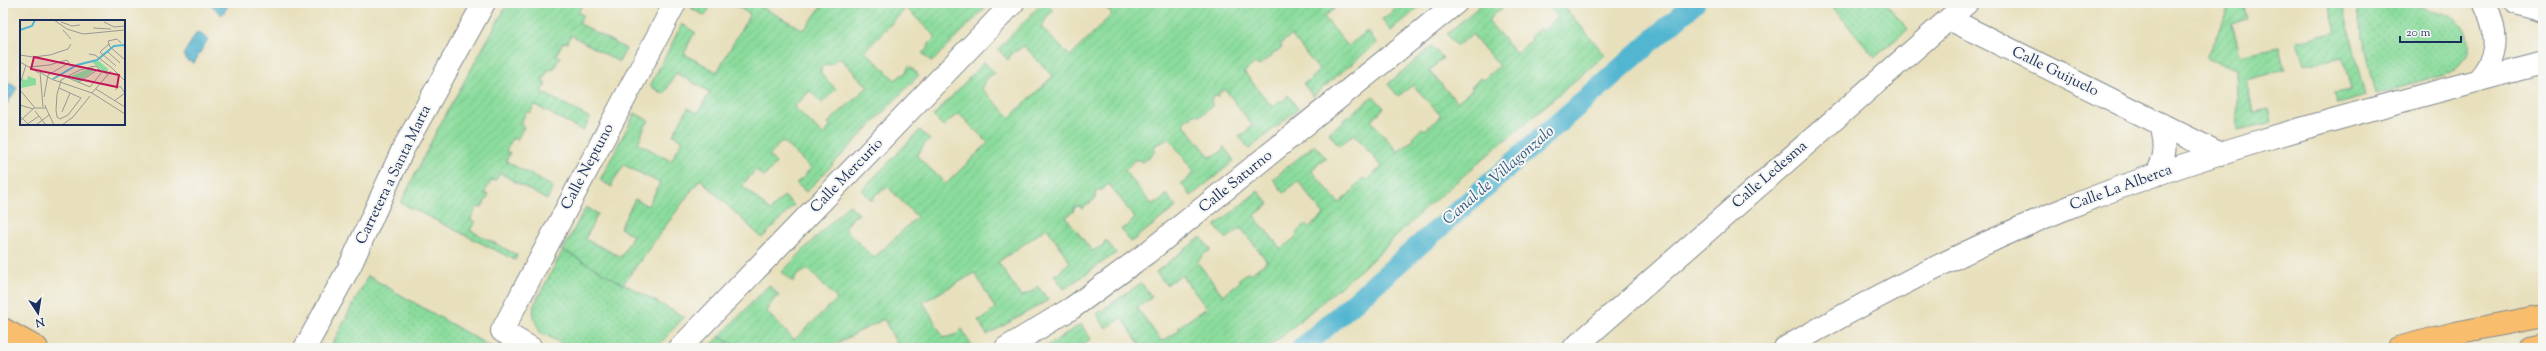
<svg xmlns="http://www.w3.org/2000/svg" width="2546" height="351" font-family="'Sorts Mill Goudy',serif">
  <defs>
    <pattern id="grass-dots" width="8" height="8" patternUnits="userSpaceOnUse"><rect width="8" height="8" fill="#8bdc9c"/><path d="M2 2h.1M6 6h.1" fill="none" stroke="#77bd89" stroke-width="1.8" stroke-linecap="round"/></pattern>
    <pattern id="garden-furrows" width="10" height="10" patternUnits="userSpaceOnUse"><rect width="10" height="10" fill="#8bdc9c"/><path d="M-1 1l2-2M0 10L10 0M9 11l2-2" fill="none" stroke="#77bd89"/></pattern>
    <pattern id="water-waves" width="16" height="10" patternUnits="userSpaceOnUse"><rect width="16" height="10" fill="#52b6d0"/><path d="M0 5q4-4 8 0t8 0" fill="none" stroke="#4394ac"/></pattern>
  </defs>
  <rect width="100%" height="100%" fill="#f6f6f2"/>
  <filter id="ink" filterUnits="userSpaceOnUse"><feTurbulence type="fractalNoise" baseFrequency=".025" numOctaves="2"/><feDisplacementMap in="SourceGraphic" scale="8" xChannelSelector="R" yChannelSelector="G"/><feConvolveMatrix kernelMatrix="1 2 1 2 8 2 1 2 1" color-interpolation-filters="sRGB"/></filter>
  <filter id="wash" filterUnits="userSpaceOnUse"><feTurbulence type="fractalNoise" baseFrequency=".012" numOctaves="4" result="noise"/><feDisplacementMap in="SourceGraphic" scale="16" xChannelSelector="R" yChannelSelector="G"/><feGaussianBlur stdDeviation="0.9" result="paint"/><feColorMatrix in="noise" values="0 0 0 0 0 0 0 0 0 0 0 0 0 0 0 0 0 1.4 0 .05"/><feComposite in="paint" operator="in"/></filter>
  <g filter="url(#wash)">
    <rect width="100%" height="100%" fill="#e8e0bc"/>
    <path fill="url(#grass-dots)" stroke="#53867d" d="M 1829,3 L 1885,3 L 1908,29 L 1875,57 Z
      M 2355,3 L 2408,3 L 2452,16 L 2465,29 L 2469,41 L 2469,53 L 2454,71 L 2376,94 Z
      M 563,250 L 684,317 L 656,348 L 570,348 L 540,332 L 533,316 L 534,305 Z
      M 368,276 L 493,348 L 330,348 Z
      M 719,337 L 739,348 L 708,348 Z"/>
    <path fill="url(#garden-furrows)" stroke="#53867d" fill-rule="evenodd" d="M 508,3 L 584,3 L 578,12 L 583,15 L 579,23 L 626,49 L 619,62 L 571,35 L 567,43 L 563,42 L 556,55 L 560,57 L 553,70 L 549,69 L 542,82 L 546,84 L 542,92 L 590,118 L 583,131 L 535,105 L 530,113 L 527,111 L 520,124 L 524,127 L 517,140 L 513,138 L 506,151 L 510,153 L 506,161 L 553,187 L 547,200 L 500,173 L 495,181 L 492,180 L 484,193 L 489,195 L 481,208 L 477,207 L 470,220 L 475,222 L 470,230 L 517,255 L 515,260 L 401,203 L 436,132 Z
      M 693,3 L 712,3 L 705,16 L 691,8 Z
      M 731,3 L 754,3 L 804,30 L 824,3 L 990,3 L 932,62 L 922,53 L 928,49 L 929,44 L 936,37 L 906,8 L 865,51 L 895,80 L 906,72 L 909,66 L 919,75 L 806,192 L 796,183 L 802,179 L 811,168 L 782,141 L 769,156 L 776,163 L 764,177 L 756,170 L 742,185 L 770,211 L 784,196 L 794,205 L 762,238 L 700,179 L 623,284 L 563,250 L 586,207 L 598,214 L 585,239 L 621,257 L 633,235 L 620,228 L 635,199 L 648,206 L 660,183 L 624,165 L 612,183 L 612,187 L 600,180 L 635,113 L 649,121 L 645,126 L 638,143 L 671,161 L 683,140 L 673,135 L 688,108 L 698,113 L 710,92 L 676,73 L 664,94 L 650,86 L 682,24 L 696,33 L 692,37 L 684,54 L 717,72 L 750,14 ZM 839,57 L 868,87 L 828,123 L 831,126 L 823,135 L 794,107 L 810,91 L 822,103 L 836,89 L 821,74 L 821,69 L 825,64 L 831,65 Z
      M 1042,3 L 1046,3 L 1054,11 L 1049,14 L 1041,27 L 1070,56 L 1112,14 L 1101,3 L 1341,3 L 1324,17 L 1348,46 L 1367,31 L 1377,43 L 1313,96 L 1303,83 L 1309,81 L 1319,70 L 1291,35 L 1280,44 L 1282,47 L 1258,66 L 1255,63 L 1244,72 L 1272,107 L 1279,101 L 1284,101 L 1288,95 L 1298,109 L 1249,149 L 1239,136 L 1243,135 L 1252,125 L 1225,89 L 1218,94 L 1219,96 L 1214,96 L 1211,103 L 1213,105 L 1201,115 L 1192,114 L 1191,119 L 1190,117 L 1183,123 L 1210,157 L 1220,153 L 1224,147 L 1234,161 L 1191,196 L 1181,183 L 1185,182 L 1194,172 L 1169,138 L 1161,143 L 1156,144 L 1154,149 L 1156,151 L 1142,162 L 1140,160 L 1134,160 L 1125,171 L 1151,204 L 1162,200 L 1166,194 L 1176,207 L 1131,242 L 1121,229 L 1128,226 L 1135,218 L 1109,184 L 1102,190 L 1096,190 L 1095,195 L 1096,198 L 1082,209 L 1080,206 L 1075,207 L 1073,212 L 1066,217 L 1092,251 L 1102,246 L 1106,240 L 1116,253 L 1064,289 L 1054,275 L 1060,273 L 1063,268 L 1070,262 L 1047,228 L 998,262 L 1021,296 L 1034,291 L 1038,286 L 1048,300 L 987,335 L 978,320 L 985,318 L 995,308 L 975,273 L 923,302 L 944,338 L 957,334 L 962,329 L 971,344 L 963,348 L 899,348 L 884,319 L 831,346 L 832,348 L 739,348 L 719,337 L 769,285 L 779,296 L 774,299 L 766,311 L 794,340 L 837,299 L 808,269 L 796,276 L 793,282 L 782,272 L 849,204 L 859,214 L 853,217 L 845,229 L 874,258 L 917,217 L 888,187 L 876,194 L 872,201 L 862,190 L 920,130 L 930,140 L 925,143 L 917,156 L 946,184 L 988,143 L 959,114 L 948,121 L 944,127 L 933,116 L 984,62 L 995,73 L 989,76 L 981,88 L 1010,117 L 1053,76 L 1024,46 L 1012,53 L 1008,60 L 998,49 Z
      M 1399,3 L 1424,3 L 1391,31 L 1382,19 L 1387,17 Z
      M 1483,3 L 1498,3 L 1502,9 L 1496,12 L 1488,21 L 1516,53 L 1532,40 L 1530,37 L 1540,28 L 1542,31 L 1558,17 L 1547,3 L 1561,3 L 1605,55 L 1429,205 L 1373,259 L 1268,348 L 1142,348 L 1122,318 L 1106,328 L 1097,314 L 1141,283 L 1152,297 L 1137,308 L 1162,342 L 1180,329 L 1178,327 L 1207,308 L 1181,275 L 1166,285 L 1156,272 L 1201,237 L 1211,250 L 1205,253 L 1197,262 L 1223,295 L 1240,282 L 1238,280 L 1248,272 L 1251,274 L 1267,261 L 1241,228 L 1226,239 L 1215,226 L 1258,191 L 1269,204 L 1254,216 L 1281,249 L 1297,236 L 1296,233 L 1306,225 L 1308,228 L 1324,215 L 1298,181 L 1284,193 L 1273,179 L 1314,145 L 1326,158 L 1319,162 L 1312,171 L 1339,203 L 1355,189 L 1354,187 L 1363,178 L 1366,180 L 1382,167 L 1354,134 L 1339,146 L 1329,133 L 1373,96 L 1384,108 L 1371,121 L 1398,152 L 1414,139 L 1413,137 L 1422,128 L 1425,130 L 1441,116 L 1413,85 L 1398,96 L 1388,84 L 1432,46 L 1443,58 L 1429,71 L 1457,102 L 1473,89 L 1471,87 L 1481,78 L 1483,80 L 1499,66 L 1472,34 L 1457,46 L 1447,34 Z
      M 2231,3 L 2248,3 L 2244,6 L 2247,19 L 2232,23 L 2240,55 L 2279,47 L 2285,70 L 2246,80 L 2253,112 L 2269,109 L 2272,122 L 2238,130 L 2236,69 L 2206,58 Z
      M 2329,3 L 2342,3 L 2366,96 L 2337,104 L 2335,93 L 2351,90 L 2343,57 L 2304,65 L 2297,41 L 2336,32 Z
      M 1081,324 L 1091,339 L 1077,348 L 1044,348 Z"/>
    <path fill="url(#water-waves)" stroke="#367297" d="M 209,3 L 230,3 L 222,15 Z
      M 197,32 L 208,39 L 194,63 L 188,61 L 183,55 Z
      M 3,79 L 17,88 L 5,107 L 3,105 Z"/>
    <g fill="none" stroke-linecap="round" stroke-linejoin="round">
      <path stroke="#52b6d0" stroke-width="21" d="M 1302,348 L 1695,3"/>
    </g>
  </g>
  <g filter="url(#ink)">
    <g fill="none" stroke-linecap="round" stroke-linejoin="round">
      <g stroke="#82888d" stroke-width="24">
        <path id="minor" d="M 2516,3 L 2543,11
          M 1949,19 L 2221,154
          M 2477,81 C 2500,57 2498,32 2485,3
          M 2156,175 C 2167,156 2166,144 2161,124
          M 305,348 L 350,266 L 403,149 L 484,3
          M 531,348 L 502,331 L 675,3
          M 680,348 L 1013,3
          M 1006,348 L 1072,308 L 1147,253 L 1456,3
          M 1574,348 L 1967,3
          M 1785,348 C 1876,296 1970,247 2067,208 C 2219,146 2385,106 2543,63"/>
      </g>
      <g stroke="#82888d" stroke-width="24">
        <path id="major" d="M 3,329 L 37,348"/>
      </g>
      <g stroke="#82888d" stroke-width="24">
        <path id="highway" d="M 2398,348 L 2455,333 L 2543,316
          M 2529,348 L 2543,345"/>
      </g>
      <use href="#minor" stroke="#fff" stroke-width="22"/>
      <use href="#major" stroke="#f9be6d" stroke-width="22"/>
      <use href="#highway" stroke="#f9be6d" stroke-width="22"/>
    </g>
  </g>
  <g text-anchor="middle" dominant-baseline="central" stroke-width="4" stroke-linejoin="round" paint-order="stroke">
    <g font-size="15" fill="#1b2f5e" stroke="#f6f6f2">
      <text transform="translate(2055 72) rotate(26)">Calle Guijuelo</text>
      <text transform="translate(588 167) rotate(-62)">Calle Neptuno</text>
      <text transform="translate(394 175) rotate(-64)">Carretera a Santa Marta</text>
      <text transform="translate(1770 175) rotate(-41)">Calle Ledesma</text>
      <text transform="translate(847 176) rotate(-46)">Calle Mercurio</text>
      <text transform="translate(1236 182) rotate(-39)">Calle Saturno</text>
      <text transform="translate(2121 188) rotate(-20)">Calle La Alberca</text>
    </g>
    <g font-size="16" font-style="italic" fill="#2c5880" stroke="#f6f6f2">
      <text transform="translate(1499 176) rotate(-41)">Canal de Villagonzalo</text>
    </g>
  </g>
  <g transform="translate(20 20)">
    <rect width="105" height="105" fill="#e8e0bc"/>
    <path d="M 79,41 L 88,49 L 87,55 L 72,42 ZM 8,56 L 16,59 L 16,65 L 1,68 L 2,59 L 7,60 Z" fill="#8bdc9c"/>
    <path d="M 72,47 L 75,50 L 58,62 L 49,57 Z" fill="#8bdc9c"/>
    <path fill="none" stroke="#52b6d0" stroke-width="2" d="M 0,10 L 12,6 L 15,0M 33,59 L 57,45 L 77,40 L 94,26 L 105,25"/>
    <path fill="none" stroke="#969996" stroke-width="1" d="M 34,0 L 47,9 L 63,14 L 105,10M 41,2 L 52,6 L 60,5M 84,2 L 94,7 L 105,6M 73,8 L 91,9M 43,10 L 51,19M 101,23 L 97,19 L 88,21 L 90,27 L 104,39M 89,24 L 80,32 L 96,46M 88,32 L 100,43M 69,34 L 75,35 L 92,48 L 105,61M 0,35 L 13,37 L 30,35 L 48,29 L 51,24M 0,42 L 19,53M 9,47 L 29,45 L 47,40 L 49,43 L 28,55 L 24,77M 40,61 L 46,57 L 60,50 L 70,47 L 76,46 L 82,52 L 70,67 L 46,57M 59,62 L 79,49M 0,64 L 6,45M 39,68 L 61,78 L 48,95 L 40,99 L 37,97 L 36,90 L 37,74 L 41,61M 76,69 L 105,87M 0,70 L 15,88M 95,70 L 100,66 L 105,73M 72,73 L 91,51M 94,81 L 105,73M 0,85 L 13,89M 23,87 L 20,52 L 31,59 L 72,73 L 105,94M 26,88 L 34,105M 15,91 L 26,105M 42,92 L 50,73M 0,96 L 9,105M 0,101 L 14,88 L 26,88 L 25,85M 6,105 L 19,96M 16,105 L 29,95M 42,105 L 53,97 L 70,76"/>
    <path fill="#c2185b" fill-opacity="0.15" stroke="#c2185b" stroke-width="2" d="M 14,37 L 99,55 L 97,67 L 11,49 Z"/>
    <rect width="105" height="105" fill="none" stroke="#1b2f5e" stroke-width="2"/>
  </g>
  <rect width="2546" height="351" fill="none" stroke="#f6f6f2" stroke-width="16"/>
  <g transform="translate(38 313) rotate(168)" stroke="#f6f6f2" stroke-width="3" paint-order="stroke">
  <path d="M0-3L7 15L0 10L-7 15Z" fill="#1b2f5e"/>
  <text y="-6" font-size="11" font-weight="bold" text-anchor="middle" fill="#1b2f5e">N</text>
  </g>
  <path d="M2400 36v6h61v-6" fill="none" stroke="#1b2f5e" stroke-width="2"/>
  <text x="2406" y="36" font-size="12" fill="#1b2f5e" stroke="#f6f6f2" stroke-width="3" paint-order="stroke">20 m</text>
</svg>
